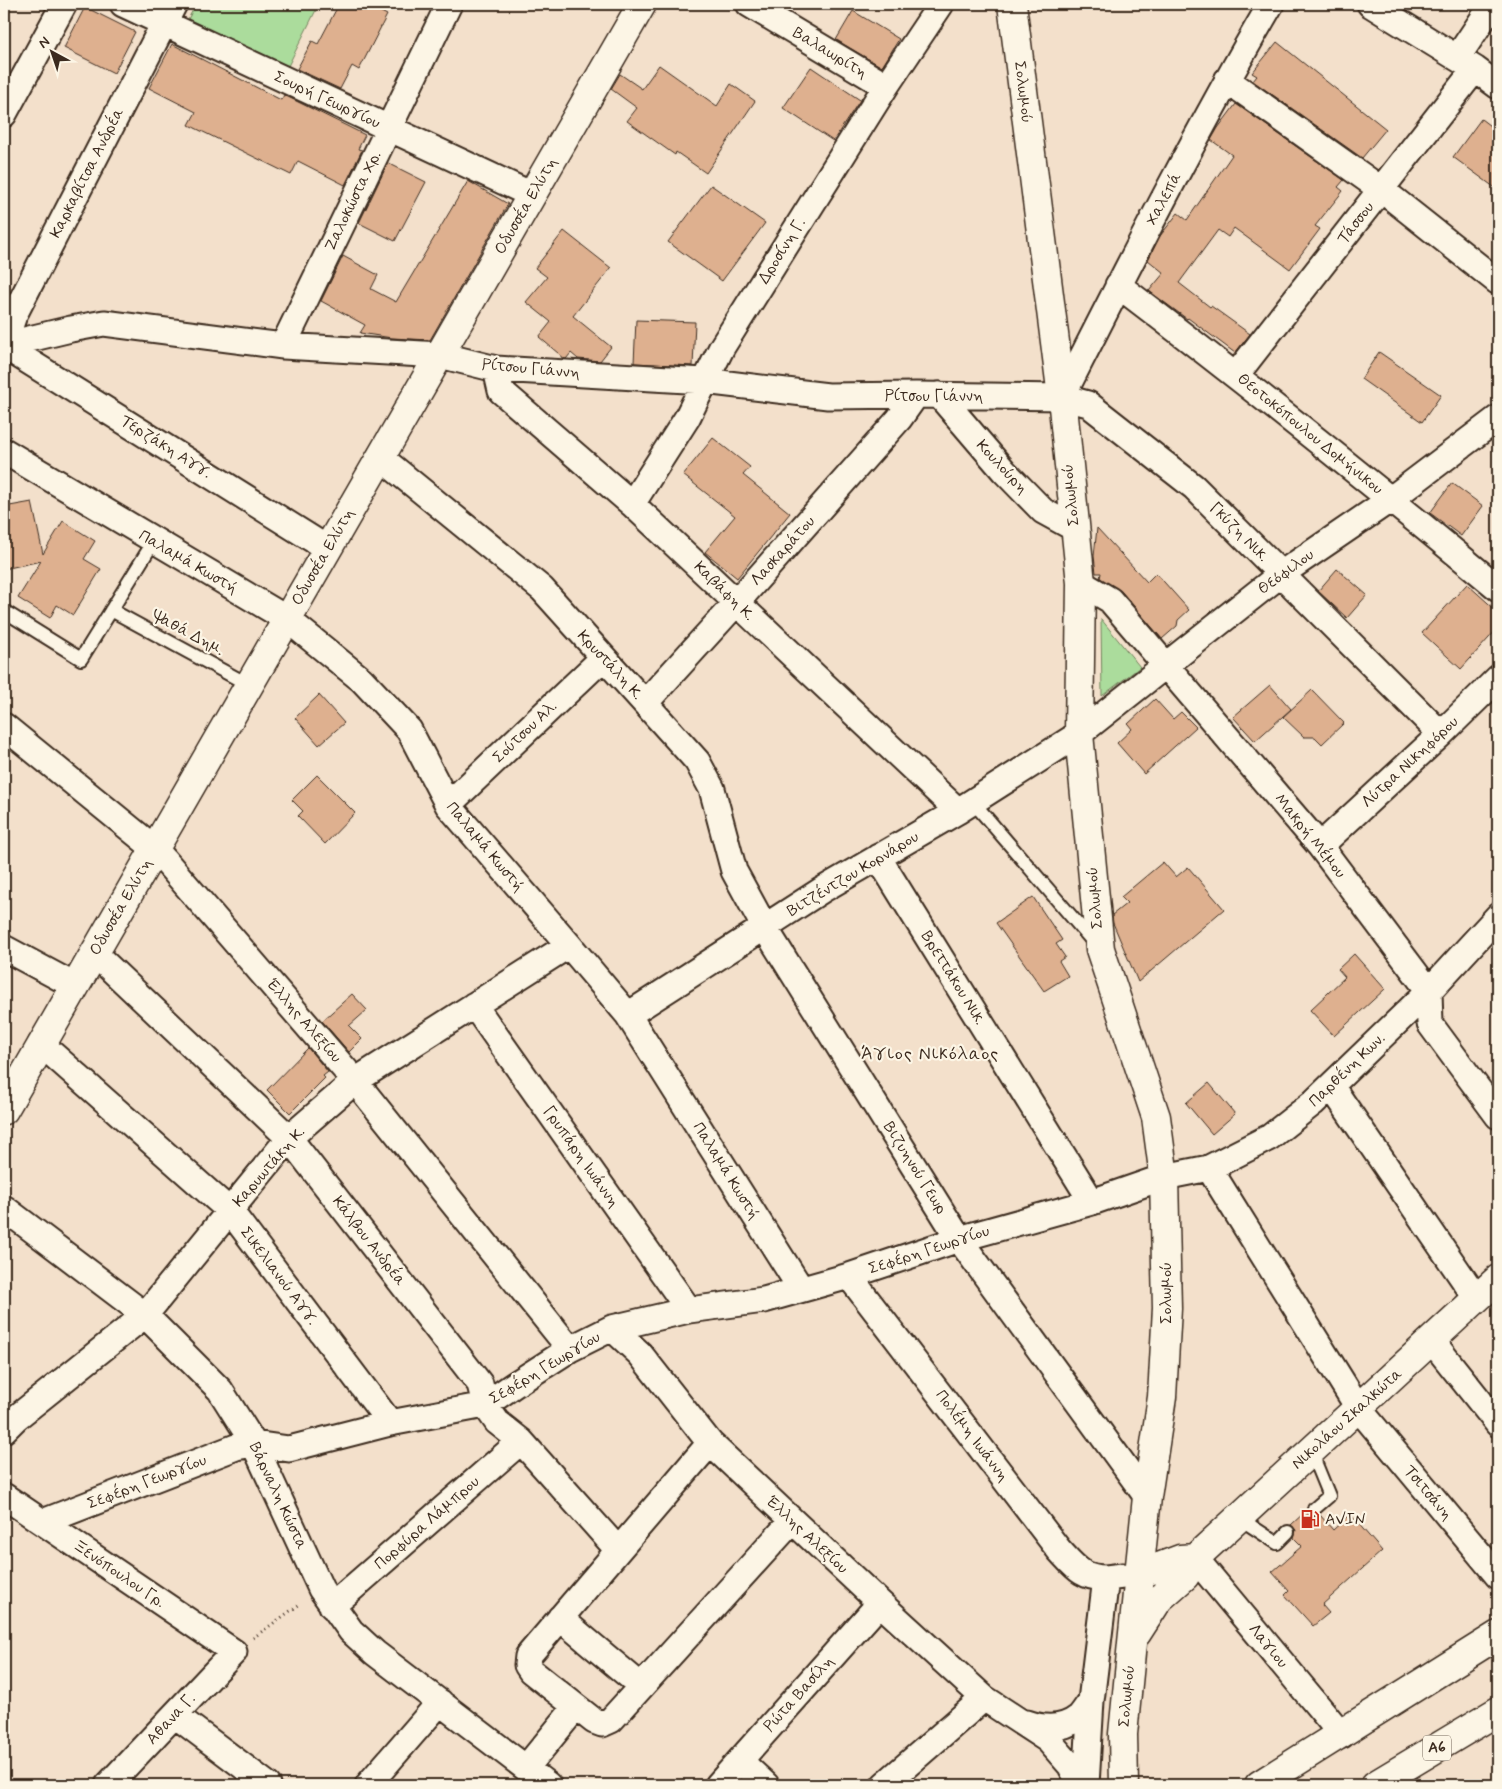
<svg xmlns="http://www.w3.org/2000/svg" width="1502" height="1789" font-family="Mynerve,sans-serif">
  <rect width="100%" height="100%" fill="#f3e0cb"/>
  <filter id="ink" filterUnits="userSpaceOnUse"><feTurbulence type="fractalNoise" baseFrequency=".02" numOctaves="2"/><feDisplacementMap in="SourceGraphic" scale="10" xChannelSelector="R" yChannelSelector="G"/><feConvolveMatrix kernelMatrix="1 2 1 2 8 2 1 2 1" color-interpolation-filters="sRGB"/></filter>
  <g filter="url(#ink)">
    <path fill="#abdc9c" stroke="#73835d" d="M 196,4 L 319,4 L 286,70 L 187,21 Z
      M 1101,619 L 1140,667 L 1102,696 Z"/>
    <path fill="#deb08f" stroke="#3b2a1e" d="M 339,4 L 366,4 L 387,15 L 359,70 L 352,66 L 340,89 L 297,69 L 312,41 L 318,44 Z
      M 85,7 L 135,32 L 114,73 L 64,48 Z
      M 853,11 L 899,39 L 882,67 L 836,40 Z
      M 1277,42 L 1386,129 L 1362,158 L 1253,81 L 1257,76 L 1252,73 Z
      M 172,44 L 281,100 L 284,95 L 365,135 L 358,149 L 362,150 L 345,185 L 298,161 L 291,175 L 189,125 L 196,112 L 149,88 Z
      M 659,65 L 717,106 L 731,84 L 755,101 L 706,173 L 676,152 L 675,155 L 627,121 L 637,108 L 611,89 L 620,74 L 642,89 Z
      M 811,67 L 860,100 L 833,141 L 783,108 Z
      M 1236,104 L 1344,180 L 1338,187 L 1343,191 L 1315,226 L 1320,229 L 1290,269 L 1234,228 L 1228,237 L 1218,230 L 1179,283 L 1210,307 L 1211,306 L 1250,334 L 1235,353 L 1188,318 L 1187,319 L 1149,291 L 1164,273 L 1148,260 L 1160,236 L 1178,213 L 1187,220 L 1232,155 L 1211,140 L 1218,128 Z
      M 1481,119 L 1498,132 L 1498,190 L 1453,157 Z
      M 388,163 L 426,182 L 395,241 L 359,223 Z
      M 468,181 L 508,204 L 430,340 L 392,338 L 360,333 L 365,325 L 321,301 L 343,256 L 378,275 L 371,289 L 396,302 Z
      M 711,185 L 765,223 L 722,281 L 668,242 Z
      M 564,231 L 611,268 L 573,316 L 611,347 L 600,361 L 578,359 L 571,353 L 566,359 L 565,359 L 539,337 L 551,322 L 526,302 L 547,277 L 535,268 Z
      M 636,320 L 695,322 L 693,366 L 634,363 Z
      M 1379,352 L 1441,395 L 1422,422 L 1361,379 Z
      M 713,438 L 750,467 L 743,475 L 790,513 L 737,578 L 705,552 L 735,516 L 683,475 Z
      M 1452,483 L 1483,506 L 1461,536 L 1430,513 Z
      M 32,502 L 43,554 L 63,521 L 95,541 L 84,559 L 101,569 L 73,615 L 57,605 L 50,618 L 18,598 L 41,561 L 4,569 L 4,507 Z
      M 1097,528 L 1147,582 L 1156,573 L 1189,610 L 1178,620 L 1177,626 L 1162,639 L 1121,591 L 1100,578 L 1101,573 L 1096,573 L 1094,556 Z
      M 1337,569 L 1367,595 L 1347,618 L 1318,591 Z
      M 1467,584 L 1498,612 L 1498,628 L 1461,669 L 1422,633 Z
      M 1270,685 L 1291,709 L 1255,741 L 1233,717 Z
      M 1312,690 L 1344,723 L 1322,744 L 1315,737 L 1304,737 L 1283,717 Z
      M 319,695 L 344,723 L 319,745 L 295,718 Z
      M 1155,699 L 1173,719 L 1181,712 L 1196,727 L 1144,774 L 1117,743 L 1132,729 L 1128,724 Z
      M 317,775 L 355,813 L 325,844 L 298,816 L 303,811 L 292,800 Z
      M 1163,862 L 1176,877 L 1188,867 L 1224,909 L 1138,982 L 1113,923 L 1112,915 L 1127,903 L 1121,897 Z
      M 1033,897 L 1062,940 L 1056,944 L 1065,957 L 1059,961 L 1068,976 L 1044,991 L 996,923 Z
      M 1354,954 L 1385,989 L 1334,1036 L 1310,1010 L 1345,977 L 1338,969 Z
      M 352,994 L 367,1010 L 349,1026 L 362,1039 L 349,1052 L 322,1021 Z
      M 308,1048 L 328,1072 L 323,1076 L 325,1078 L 290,1113 L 267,1090 Z
      M 1209,1083 L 1235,1114 L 1212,1134 L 1186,1103 Z
      M 1306,1511 L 1312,1517 L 1320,1515 L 1333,1530 L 1350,1514 L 1382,1551 L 1322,1605 L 1329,1613 L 1313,1626 L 1285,1595 L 1289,1591 L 1272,1572 L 1302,1546 L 1294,1538 L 1296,1530 L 1291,1525 Z"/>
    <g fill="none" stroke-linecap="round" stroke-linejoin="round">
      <g stroke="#3b2a1e" stroke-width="16">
        <path id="lane" d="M 111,610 L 249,685
          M 4,611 L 81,659 L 154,541
          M 973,802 L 1095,944
          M 1311,1452 L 1329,1496 L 1314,1509
          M 1239,1518 L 1277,1543 L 1288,1532"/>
      </g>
      <g stroke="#3b2a1e" stroke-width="29">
        <path id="street" d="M 123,4 L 532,195
          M 749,4 L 886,86
          M 1370,4 L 1475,69 L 1498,86
          M 1457,58 L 1493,4
          M 1227,80 L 1382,190 L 1498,282
          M 4,114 L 64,4
          M 1118,285 C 1247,383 1374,485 1498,588
          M 4,344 L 14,315 L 174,4
          M 4,345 L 71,329 L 104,323 L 283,346 L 440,355 L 496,369 L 704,381 L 828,396 L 916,395 L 1062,397 L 1088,404 L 1194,487 L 1441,734
          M 4,346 L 328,549
          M 283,346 L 449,4
          M 496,369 L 501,391 L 632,504 L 958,811
          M 1236,375 L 1475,69
          M 939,395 L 1004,471 L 1043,511 L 1074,528
          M 1062,397 C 1129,265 1196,132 1271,4
          M 4,451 L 287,619 L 362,680 L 409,730 L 448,805 L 569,945 L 628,1015 L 801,1289
          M 380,457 L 542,589 L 697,761 L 712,789 L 734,871 L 765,928 L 959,1239 L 1147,1497
          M 632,504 L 687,418 L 722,347 L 886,86 L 941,4
          M 1081,583 L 1110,600 L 1320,846 L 1429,991 L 1430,1024 L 1498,1116
          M 645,703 L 736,603 L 899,419 L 916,395
          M 4,726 L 155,849 L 355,1081 L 570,1349
          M 448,805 L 603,658
          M 1320,846 L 1441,734 L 1498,678
          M 878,857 L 1092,1202
          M 4,948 L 75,986
          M 94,953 L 289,1138 L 480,1384 L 485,1405 L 497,1422 L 521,1441 L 618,1550
          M 474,1005 L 689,1310
          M 628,1015 L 822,890 L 958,811 L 1079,734 L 1281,574 L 1391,499 L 1498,418
          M 41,1044 L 231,1212 L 390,1423
          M 1331,1086 L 1477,1299
          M 1209,1168 L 1359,1409 L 1498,1576
          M 4,1208 L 145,1315 L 220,1390 L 254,1444 L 321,1589 L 351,1631 L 375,1653 L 548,1785
          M 849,1276 L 1059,1550 C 1075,1567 1082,1578 1106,1578
          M 612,1328 L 640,1354 L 710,1443 L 880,1603 L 984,1698 L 1048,1740 L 1070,1765 L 1081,1785
          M 1432,1341 L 1498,1424
          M 4,1430 L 16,1418 L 145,1315 L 289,1138 L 355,1081 L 569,945
          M 710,1443 L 528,1656 L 527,1665 L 531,1671 L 594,1721 L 602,1724 L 611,1720 L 792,1521
          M 4,1496 L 234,1652 L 108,1785
          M 43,1522 L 236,1447 L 254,1444 L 289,1449 L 390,1423 L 485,1405 L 514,1385 L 570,1349 L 612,1328 L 689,1310 L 764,1300 L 849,1276 L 959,1239 L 1092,1202 L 1164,1177 L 1209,1168 L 1270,1137 L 1313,1103 L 1429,991 L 1498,916
          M 1195,1558 L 1342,1735
          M 332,1606 L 521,1441
          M 560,1618 L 641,1686
          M 175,1715 L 268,1785
          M 1027,1723 C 1044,1729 1063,1730 1079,1717 C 1083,1713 1087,1706 1091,1701
          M 740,1761 L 766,1785
          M 526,1768 L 576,1707
          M 368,1785 L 440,1702
          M 718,1785 L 880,1603
          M 884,1785 L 984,1698
          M 1086,1785 L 1091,1701 L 1106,1578 L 1123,1576"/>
      </g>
      <g stroke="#3b2a1e" stroke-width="31">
        <path id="secondary" d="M 1012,4 L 1062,397 L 1081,583 L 1079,734 L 1100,949 L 1156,1117 L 1164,1177 L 1167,1308 L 1162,1397 L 1147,1497 L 1132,1643 L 1123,1734 L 1124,1785
          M 4,1110 L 642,4
          M 1140,1574 L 1180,1559 L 1195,1558
          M 1137,1633 L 1159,1599 L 1185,1576 L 1195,1558 L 1498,1279
          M 1259,1785 L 1498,1635"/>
      </g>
      <g stroke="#3b2a1e" stroke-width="31">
        <path id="highway" d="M 1375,1785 L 1498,1711"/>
      </g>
      <path stroke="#3b2a1e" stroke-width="3" stroke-dasharray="1 4" stroke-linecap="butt" d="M 253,1638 L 300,1604"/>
      <use href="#lane" stroke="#fcf5e5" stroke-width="12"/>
      <use href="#street" stroke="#fcf5e5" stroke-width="25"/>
      <use href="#secondary" stroke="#fcf5e5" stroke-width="28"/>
      <use href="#highway" stroke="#fcf5e5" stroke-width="28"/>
    </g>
  </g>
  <defs>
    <g id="fuel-bare" transform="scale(1.5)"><path d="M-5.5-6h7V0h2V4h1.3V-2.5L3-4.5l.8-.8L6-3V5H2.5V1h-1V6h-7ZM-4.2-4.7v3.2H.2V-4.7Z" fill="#c8321e" stroke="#fcf5e5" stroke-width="2.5" paint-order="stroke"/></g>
  </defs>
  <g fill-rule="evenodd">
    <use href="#fuel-bare" x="1310" y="1519"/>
  </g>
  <g text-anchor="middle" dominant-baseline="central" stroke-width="4.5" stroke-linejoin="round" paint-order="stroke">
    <rect fill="#fcf5e5" stroke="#75675a" stroke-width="1" x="1423" y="1735.5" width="28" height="25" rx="4"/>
    <g font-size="15" font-weight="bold" fill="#3b2a1e">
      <text x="1437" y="1748">Α6</text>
    </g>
    <g font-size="16" fill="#3b2a1e" stroke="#fcf5e5">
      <text transform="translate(830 53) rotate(31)">Βαλαωρίτη</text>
      <text transform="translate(1023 92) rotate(83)">Σολωμού</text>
      <text transform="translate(327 100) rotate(25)">Σουρή Γεωργίου</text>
      <text transform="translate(87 173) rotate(-63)">Καρκαβίτσα Ανδρέα</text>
      <text transform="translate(1164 199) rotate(-62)">Χαλεπά</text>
      <text transform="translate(353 201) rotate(-64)">Ζαλοκώστα Χρ.</text>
      <text transform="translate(526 206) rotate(-60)">Οδυσσέα Ελύτη</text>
      <text transform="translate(1356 223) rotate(-52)">Τάσσου</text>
      <text transform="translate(782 251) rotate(-58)">Δροσίνη Γ.</text>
      <text transform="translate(531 369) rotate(5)">Ρίτσου Γιάννη</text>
      <text x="934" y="396">Ρίτσου Γιάννη</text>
      <text transform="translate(1310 434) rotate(39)">Θεοτοκόπουλου Δομήνικου</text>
      <text transform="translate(166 447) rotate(32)">Τερζάκη Αγγ.</text>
      <text transform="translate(1002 467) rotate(47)">Κουλούρη</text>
      <text transform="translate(1071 495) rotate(-96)">Σολωμού</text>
      <text transform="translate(1239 532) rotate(45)">Γκύζη Νικ.</text>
      <text transform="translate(783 551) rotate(-48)">Λασκαράτου</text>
      <text transform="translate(323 557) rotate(-60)">Οδυσσέα Ελύτη</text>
      <text transform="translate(188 562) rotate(30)">Παλαμά Κωστή</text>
      <text transform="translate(1286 572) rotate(-36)">Θεόφιλου</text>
      <text transform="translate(724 591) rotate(44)">Καβάφη Κ.</text>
      <text transform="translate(188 633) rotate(28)">Ψαθά Δημ.</text>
      <text transform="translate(610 665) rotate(47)">Κρυστάλη Κ.</text>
      <text transform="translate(525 732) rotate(-44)">Σούτσου Αλ.</text>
      <text transform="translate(1410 762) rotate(-43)">Λύτρα Νικηφόρου</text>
      <text transform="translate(1310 836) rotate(51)">Μακρή Μέμου</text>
      <text transform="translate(485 847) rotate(50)">Παλαμά Κωστή</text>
      <text transform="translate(853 874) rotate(-31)">Βιτζέντζου Κορνάρου</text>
      <text transform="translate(1095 898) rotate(-95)">Σολωμού</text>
      <text transform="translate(121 907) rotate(-60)">Οδυσσέα Ελύτη</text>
      <text transform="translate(953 978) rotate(58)">Βρεττάκου Νικ.</text>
      <text transform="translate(304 1021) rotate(49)">Έλλης Αλεξίου</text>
      <text transform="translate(1347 1070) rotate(-44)">Παρθένη Κων.</text>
      <text transform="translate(581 1157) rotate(55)">Γρυπάρη Ιωάννη</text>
      <text transform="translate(269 1167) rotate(-49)">Καρυωτάκη Κ.</text>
      <text transform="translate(915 1168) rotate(58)">Βιζυηνού Γεωρ</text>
      <text transform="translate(726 1171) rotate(58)">Παλαμά Κωστή</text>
      <text transform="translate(369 1241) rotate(52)">Κάλβου Ανδρέα</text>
      <text transform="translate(929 1250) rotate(-18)">Σεφέρη Γεωργίου</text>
      <text transform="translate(279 1276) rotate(53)">Σικελιανού Αγγ.</text>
      <text transform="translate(1166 1293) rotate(-90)">Σολωμού</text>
      <text transform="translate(545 1368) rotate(-31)">Σεφέρη Γεωργίου</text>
      <text transform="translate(1347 1419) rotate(-42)">Νικολάου Σκαλκώτα</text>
      <text transform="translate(972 1436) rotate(53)">Πολέμη Ιωάννη</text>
      <text transform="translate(147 1482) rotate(-21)">Σεφέρη Γεωργίου</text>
      <text transform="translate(1428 1493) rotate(50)">Τσιτσάνη</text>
      <text transform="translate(278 1496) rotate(65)">Βάρναλη Κώστα</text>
      <text transform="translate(427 1523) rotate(-41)">Πορφύρα Λάμπρου</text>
      <text transform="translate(807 1535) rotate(43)">Έλλης Αλεξίου</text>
      <text transform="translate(119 1574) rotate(34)">Ξενόπουλου Γρ.</text>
      <text transform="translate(1268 1646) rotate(50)">Λαγιου</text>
      <text transform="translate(799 1694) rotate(-48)">Ρώτα Βασίλη</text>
      <text transform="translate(1127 1696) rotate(-85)">Σολωμού</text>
      <text transform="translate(171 1719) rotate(-47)">Αθανα Γ.</text>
    </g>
    <g font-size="16" fill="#3b2a1e" stroke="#fcf5e5" text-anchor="start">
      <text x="1325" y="1519">AVIN</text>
    </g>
    <g font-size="18" letter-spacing="1" fill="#3b2a1e" stroke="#fcf5e5">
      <text x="930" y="1054">Άγιος Νικόλαος</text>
    </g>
  </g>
  <rect width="1502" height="1789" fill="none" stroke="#fcf5e5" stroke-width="20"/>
  <rect x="10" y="10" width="1482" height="1769" fill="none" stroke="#3b2a1e" stroke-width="2" filter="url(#ink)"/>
  <g transform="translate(52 52) rotate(320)" stroke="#fcf5e5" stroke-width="4" paint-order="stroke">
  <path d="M0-4L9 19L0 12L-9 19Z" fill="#3b2a1e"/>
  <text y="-8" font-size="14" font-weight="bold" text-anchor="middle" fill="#3b2a1e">N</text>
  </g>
</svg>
